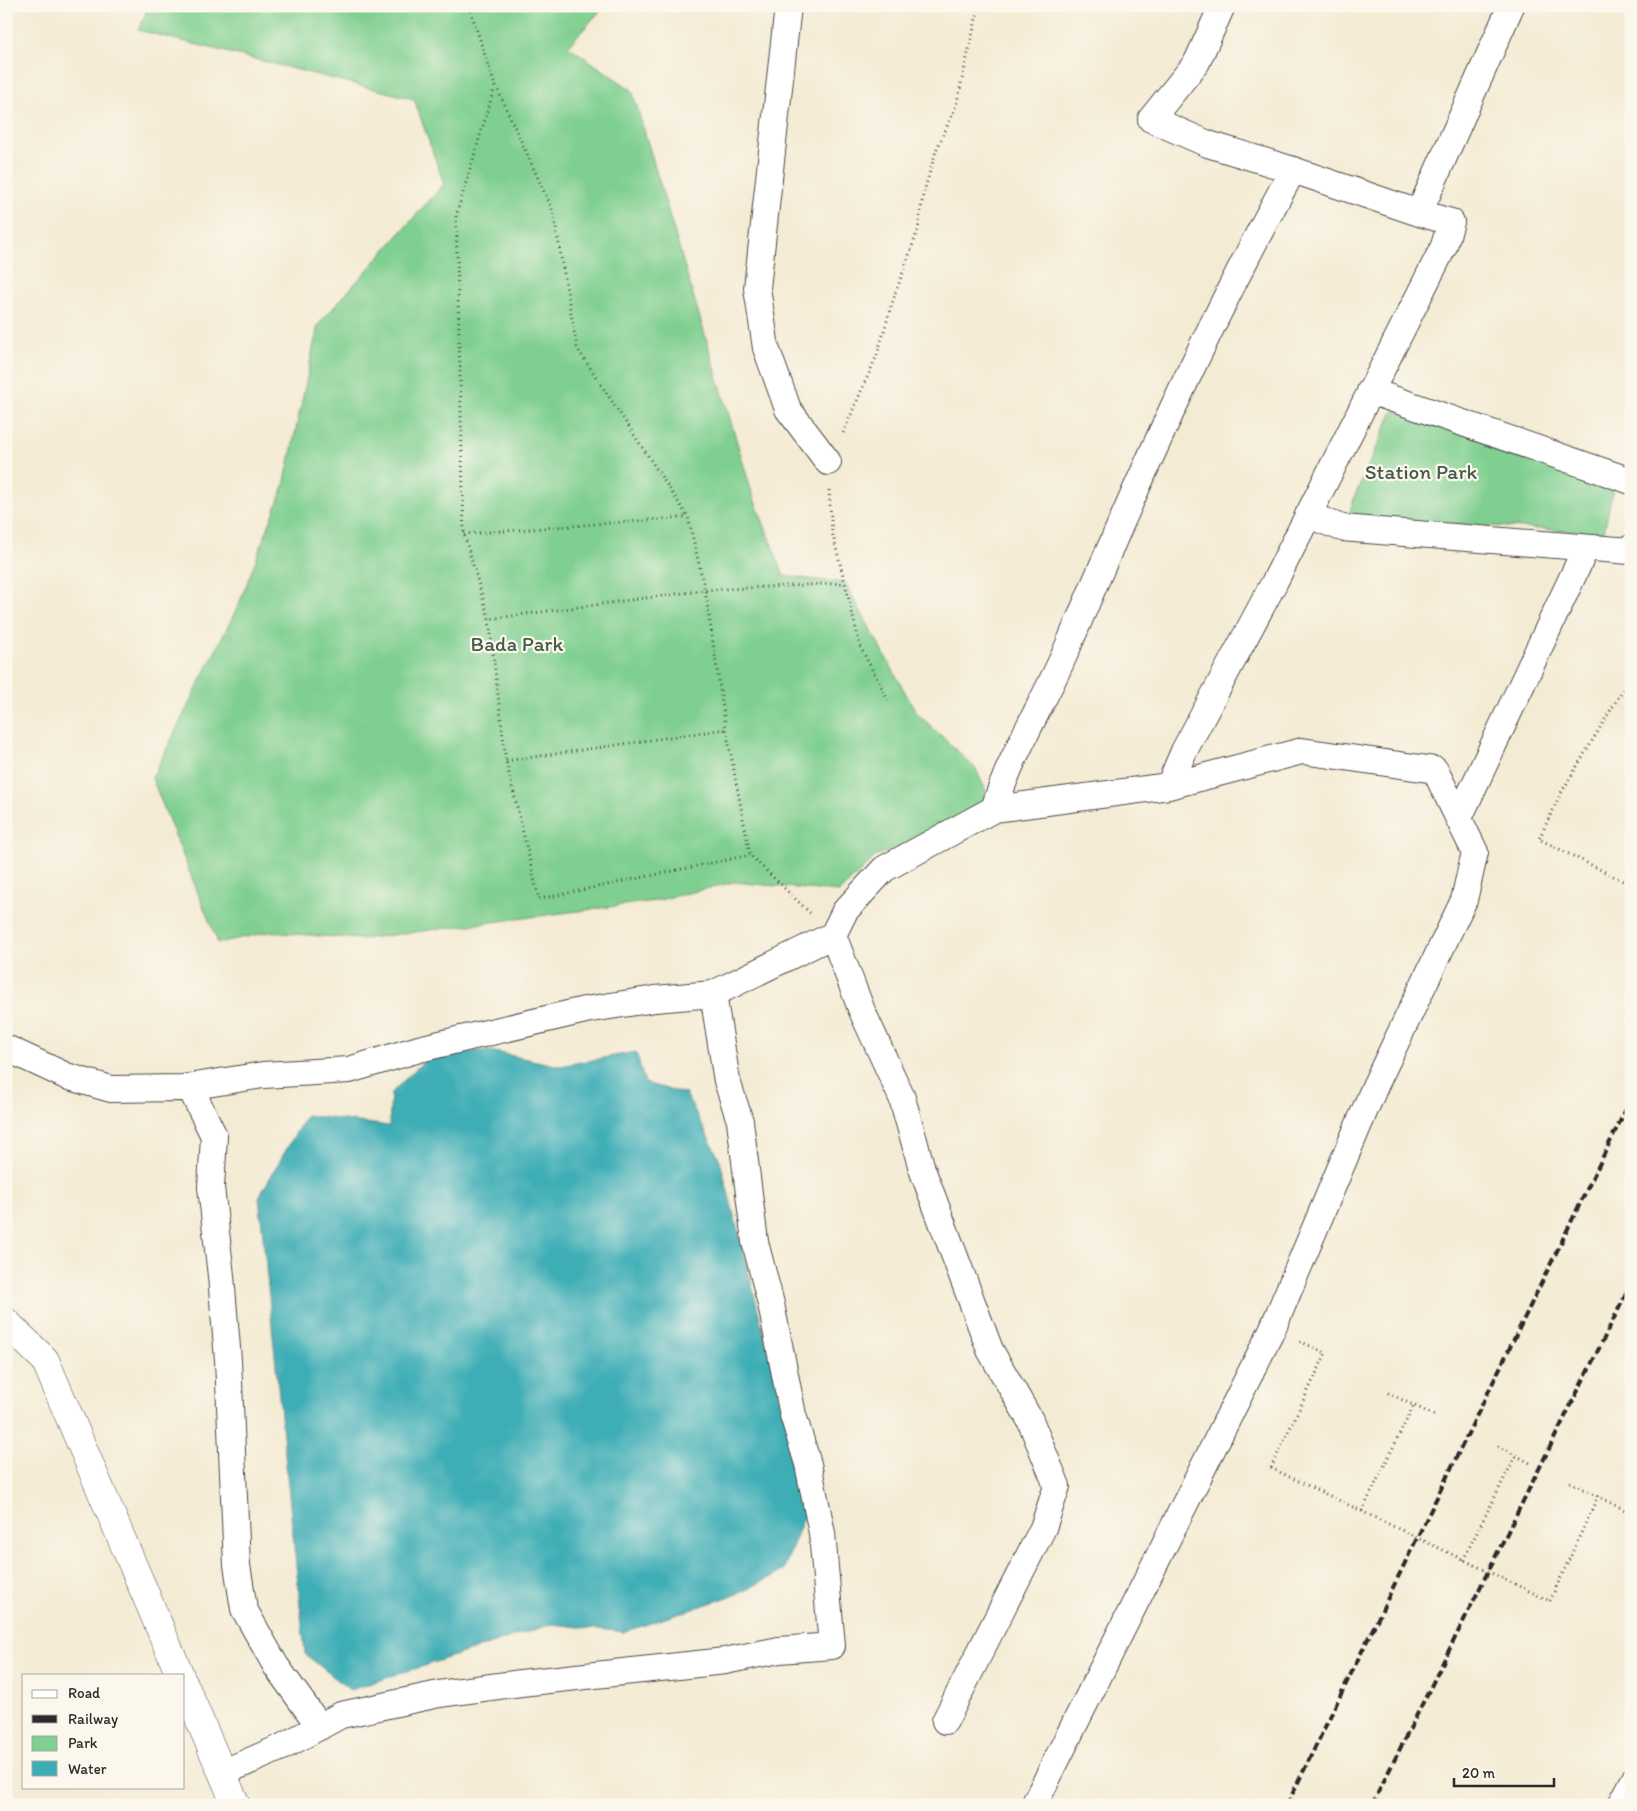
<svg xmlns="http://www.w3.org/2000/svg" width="1637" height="1811" font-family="Itim,sans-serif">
  <rect width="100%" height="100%" fill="#fbf7ec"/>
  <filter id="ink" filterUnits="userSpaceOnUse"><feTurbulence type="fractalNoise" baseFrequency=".02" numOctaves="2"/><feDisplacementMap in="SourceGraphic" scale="10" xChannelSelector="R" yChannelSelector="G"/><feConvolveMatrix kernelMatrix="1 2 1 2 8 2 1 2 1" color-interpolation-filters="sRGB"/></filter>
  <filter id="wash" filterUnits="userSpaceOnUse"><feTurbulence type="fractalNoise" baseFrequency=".0096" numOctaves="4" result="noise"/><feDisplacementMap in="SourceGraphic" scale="20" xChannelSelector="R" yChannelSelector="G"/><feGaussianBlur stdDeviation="1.12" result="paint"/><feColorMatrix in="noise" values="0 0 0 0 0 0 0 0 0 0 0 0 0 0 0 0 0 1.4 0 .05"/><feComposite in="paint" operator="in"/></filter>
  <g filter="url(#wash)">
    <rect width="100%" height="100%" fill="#f4ebd4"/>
    <path fill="#7fcf90" stroke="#557d5e" d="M 149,6 L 604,7 L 568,46 L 632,90 L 753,496 L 784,576 L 845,583 L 916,712 L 976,769 L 994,809 L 876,856 L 839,892 L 734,882 L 655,901 L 361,939 L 269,932 L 218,943 L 152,778 L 239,604 L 284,486 L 318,325 L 444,184 L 414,99 L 138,30 Z
      M 1394,409 L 1614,483 L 1604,533 L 1348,517 L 1355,495 Z"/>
    <path fill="#3cadb6" stroke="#346c70" d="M 486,1050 L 560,1066 L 636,1052 L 645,1083 L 686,1094 L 720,1160 L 808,1506 L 783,1571 L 740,1593 L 624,1632 L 552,1624 L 350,1690 L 305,1654 L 259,1197 L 306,1115 L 389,1126 L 391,1093 L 428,1057 Z"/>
  </g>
  <g filter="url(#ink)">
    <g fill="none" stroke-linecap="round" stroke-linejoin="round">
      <g stroke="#494844" stroke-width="16">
        <path id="service" d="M 1614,1805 L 1631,1773"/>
      </g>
      <g stroke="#494844" stroke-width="28">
        <path id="minor" d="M 788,6 L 757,288 L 766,348 L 788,409 L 828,462
          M 1419,213 L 1511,6
          M 1370,391 L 1631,481
          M 1308,515 L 1342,528 L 1630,551 L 1631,548
          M 1169,786 L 1184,751 L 1274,583 L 1444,246 L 1451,222 L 1419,213 L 1293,170 L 1208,144 L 1151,119 L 1197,62 L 1222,6
          M 994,809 C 1011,754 1043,704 1066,651 C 1135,488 1207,325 1293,170
          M 1459,818 L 1586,548
          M 833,935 L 862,1011 L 902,1098 L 922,1169 L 990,1350 L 1030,1420 L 1057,1486 L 1043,1528 L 945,1721
          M 6,1048 L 66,1076 L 111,1089 L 182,1088 L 263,1075 L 349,1070 L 419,1049 L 585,1010 L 655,999 L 713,994 L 833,935 L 845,911 L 884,869 L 994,809 L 1169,786 L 1302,751 L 1435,770 L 1475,852 L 1464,900 L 1375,1086 L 1272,1330 L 1034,1805
          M 190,1087 L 214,1136 L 211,1187 L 221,1276 L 228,1360 L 237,1565 L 244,1609 L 276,1666 L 320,1727
          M 222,1773 L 282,1747 L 341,1715 L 439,1694 L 521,1683 L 725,1661 L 779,1650 L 832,1646 L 822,1533 L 808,1464 L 793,1415 L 771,1304 L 755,1242 L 740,1121 L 727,1081 L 713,994"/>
      </g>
      <g stroke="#494844" stroke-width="29">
        <path id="tertiary" d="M 6,1322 L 45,1360 L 180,1675
          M 184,1684 L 236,1805"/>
      </g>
      <path stroke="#494844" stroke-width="3" stroke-dasharray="1 4" stroke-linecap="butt" d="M 469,6 L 495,86 L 456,216 L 464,534 L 489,619 L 705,590 L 845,583 L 860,646 L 888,700
        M 496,86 L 553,211 L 577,348 L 688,517 L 705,590 L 726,729 L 750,855 L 810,913
        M 843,433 L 877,355 L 893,300 L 918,230 L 923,195 L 936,151 L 956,106 L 979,6
        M 829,490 L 832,532 L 845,583
        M 464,534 L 688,517
        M 489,619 L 506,761 L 539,899 L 750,855
        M 1631,676 L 1561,793 L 1539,839 L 1631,885
        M 506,761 L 726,729
        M 1388,1393 L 1436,1416
        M 1498,1446 L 1532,1464
        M 1271,1468 L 1326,1353 L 1299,1341
        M 1570,1482 L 1631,1513
        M 1362,1511 L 1414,1405
        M 1463,1560 L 1516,1455
        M 1550,1601 L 1598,1496"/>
      <use href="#service" stroke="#fff" stroke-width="14"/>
      <use href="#minor" stroke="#fff" stroke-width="26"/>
      <use href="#tertiary" stroke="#fff" stroke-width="28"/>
      <path stroke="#2b2b2b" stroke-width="4" stroke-dasharray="8 4" stroke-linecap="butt" d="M 1287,1805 L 1631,1099
        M 1372,1805 L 1631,1284"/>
      <path stroke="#494844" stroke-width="3" stroke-dasharray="1 4" stroke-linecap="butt" d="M 1271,1468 L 1550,1601"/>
    </g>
  </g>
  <g text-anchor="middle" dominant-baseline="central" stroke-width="4.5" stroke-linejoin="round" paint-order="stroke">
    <g font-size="21" fill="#445c49" stroke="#fbf7ec">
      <text x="1421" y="471">Station Park</text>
      <text x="517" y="643">Bada Park</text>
    </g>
  </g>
  <rect width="1637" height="1811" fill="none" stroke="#fbf7ec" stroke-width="25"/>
  <rect x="22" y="1674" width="162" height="115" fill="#fbf7ec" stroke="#a8a59f"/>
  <rect x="32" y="1690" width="25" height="8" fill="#ffffff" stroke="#a8a59f"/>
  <text x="68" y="1698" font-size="15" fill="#2b2b2b">Road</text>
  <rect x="32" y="1715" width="25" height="8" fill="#2b2b2b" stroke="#a8a59f"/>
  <text x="68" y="1724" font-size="15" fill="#2b2b2b">Railway</text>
  <rect x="32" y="1736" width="25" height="15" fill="#7fcf90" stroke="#a8a59f"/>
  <text x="68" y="1748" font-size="15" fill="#2b2b2b">Park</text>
  <rect x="32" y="1761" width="25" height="15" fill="#3cadb6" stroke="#a8a59f"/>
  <text x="68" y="1774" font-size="15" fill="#2b2b2b">Water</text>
  <path d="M1454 1778v8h100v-8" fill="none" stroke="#2b2b2b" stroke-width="2.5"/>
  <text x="1462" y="1778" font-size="15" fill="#2b2b2b" stroke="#fbf7ec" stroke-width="4" paint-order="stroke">20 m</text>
</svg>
